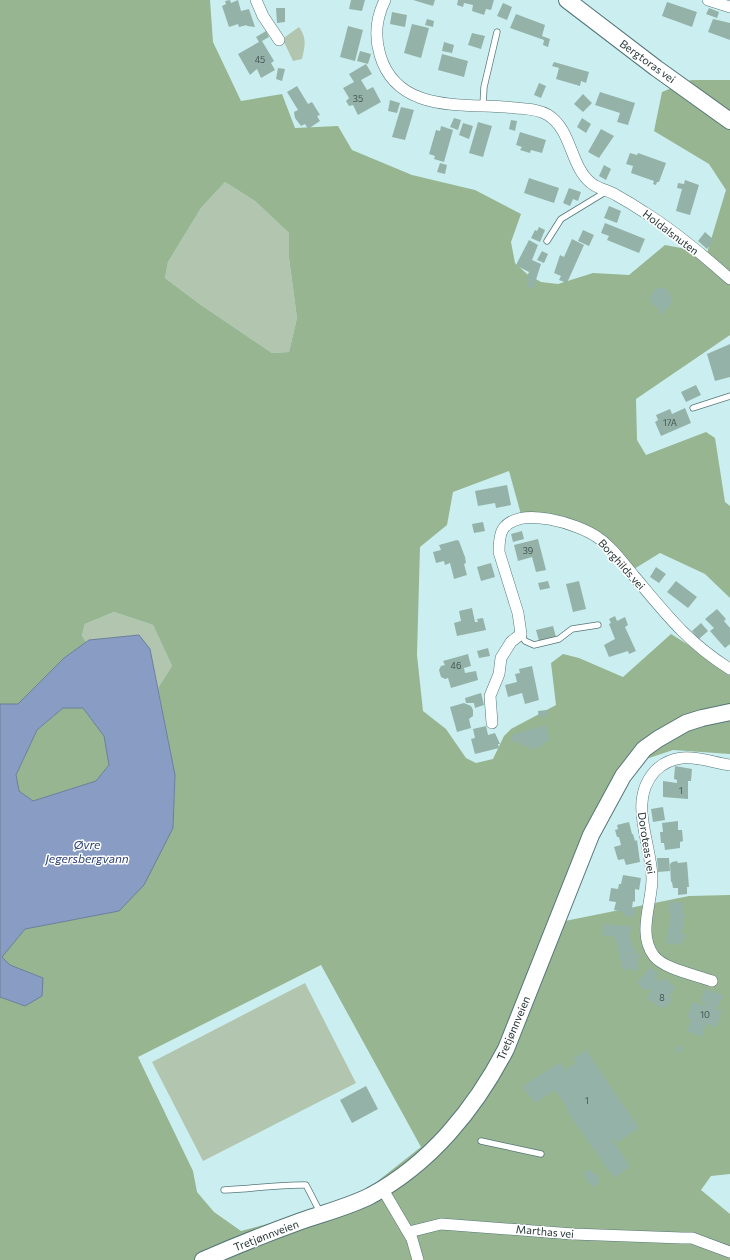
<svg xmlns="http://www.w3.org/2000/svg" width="730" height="1260" font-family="Commissioner,sans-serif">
  <rect width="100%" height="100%" fill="#cbeff1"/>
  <path fill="#b2c5ae" d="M 299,27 C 307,38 305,46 302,59 L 293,61 L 284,42 L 285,37 Z
    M 225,182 L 255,201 L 289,233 L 289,258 L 297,318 L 289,352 L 272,353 L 201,305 L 165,278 L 168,262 L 201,208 Z
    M 114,612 L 153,625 L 172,666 L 158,688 L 150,649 L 139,635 L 89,640 L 86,642 L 82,637 L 85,624 Z
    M 305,983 L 356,1083 L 203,1161 L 152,1062 Z"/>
  <path fill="#97b590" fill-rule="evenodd" d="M 0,0 L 210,0 L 213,42 L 241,101 L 282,94 L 295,128 L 338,126 L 352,150 L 412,175 L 475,190 L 521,214 L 511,242 L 515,263 L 527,274 L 541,282 L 558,284 L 593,273 L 629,275 L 665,245 L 707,253 L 726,190 L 709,164 L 654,131 L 662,92 L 691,80 L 730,80 L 730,335 L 636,399 L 637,440 L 646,455 L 706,432 L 715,438 L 725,502 L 730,506 L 730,598 L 705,574 L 660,553 L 634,569 L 580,532 L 522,518 L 509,471 L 453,492 L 447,525 L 420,547 L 417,655 L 423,711 L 446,729 L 466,758 L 476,763 L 493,759 L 504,736 L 511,729 L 556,705 L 551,663 L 563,654 L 579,658 L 623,677 L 671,634 L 730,671 L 730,754 L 673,750 L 628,765 L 555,923 L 689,896 L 730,895 L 730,1174 L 711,1176 L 701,1190 L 730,1214 L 730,1260 L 0,1260 L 0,997 L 25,1006 L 43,978 L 10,965 L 1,957 L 25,929 L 119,911 L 173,828 L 175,775 L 158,688 L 172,666 L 153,625 L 114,612 L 85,624 L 82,636 L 86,642 L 64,658 L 18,704 L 0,704 ZM 225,182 L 255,201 L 289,233 L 289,258 L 297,318 L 289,352 L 272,353 L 201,305 L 165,278 L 168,262 L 201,208 ZM 321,965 L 421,1147 L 365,1191 L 303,1214 L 241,1231 L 214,1212 L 197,1192 L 193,1171 L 138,1057 Z
    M 63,708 L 83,708 L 104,736 L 109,765 L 96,781 L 33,801 L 19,791 L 16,775 L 37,730 Z"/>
  <path fill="#899dc4" stroke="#6c7e9a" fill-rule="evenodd" d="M 139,635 L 150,649 L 175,775 L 173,828 L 144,885 L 119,911 L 25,929 L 2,957 L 10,965 L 43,978 L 42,996 L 25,1006 L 0,997 L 0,704 L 18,704 L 64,658 L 89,640 ZM 63,708 L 83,708 L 104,736 L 109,765 L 96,781 L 33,801 L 19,791 L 16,775 L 37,730 Z"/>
  <path fill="#94b2a7" d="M 230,0 L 231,3 L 238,0 L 241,11 L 249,9 L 255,27 L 247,26 L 247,25 L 239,27 L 238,24 L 229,27 L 222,6 L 226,4 L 225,1 Z
    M 351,0 L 365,0 L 362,11 L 349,9 Z
    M 413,0 L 435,0 L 433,6 Z
    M 458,0 L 494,0 L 491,10 L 486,9 L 484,15 L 472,11 L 473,5 L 464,3 L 463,7 L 457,5 Z
    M 667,2 L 697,12 L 692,27 L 662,16 Z
    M 503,3 L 512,7 L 507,20 L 497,16 Z
    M 276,8 L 285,8 L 285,22 L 277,23 Z
    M 709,8 L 719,12 L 717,18 L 706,14 Z
    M 392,12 L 407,15 L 405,27 L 390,24 Z
    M 516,14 L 545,25 L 542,36 L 550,39 L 548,47 L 543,45 L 544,40 L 510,28 Z
    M 427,19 L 434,21 L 433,27 L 425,25 Z
    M 713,19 L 730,23 L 730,40 L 708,32 Z
    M 412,24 L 429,28 L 421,58 L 404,53 Z
    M 348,26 L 363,30 L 355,61 L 340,57 Z
    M 266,31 L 269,37 L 262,41 L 274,61 L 271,63 L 275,70 L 261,78 L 257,69 L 250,75 L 238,54 L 259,42 L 256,37 Z
    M 472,33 L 485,36 L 481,49 L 468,45 Z
    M 444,42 L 454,45 L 452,53 L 442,51 Z
    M 360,51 L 371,54 L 368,64 L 357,61 Z
    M 442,54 L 468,61 L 464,77 L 438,70 Z
    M 554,62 L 589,72 L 586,83 L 581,81 L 580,86 L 556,79 L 559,68 L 552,66 Z
    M 366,64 L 372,74 L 361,80 L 367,90 L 373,87 L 381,102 L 358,115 L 353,105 L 349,106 L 346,101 L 349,98 L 343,88 L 354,82 L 349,74 Z
    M 278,68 L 285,69 L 282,81 L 276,79 Z
    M 539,83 L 546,86 L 541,98 L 534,95 Z
    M 297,86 L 308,104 L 312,102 L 320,115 L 317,116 L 320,121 L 308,129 L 305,124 L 301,126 L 295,118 L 294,112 L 298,110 L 287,92 Z
    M 600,92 L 635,103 L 628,125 L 617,122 L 620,113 L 595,105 Z
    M 583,94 L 592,103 L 583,112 L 574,104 Z
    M 390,100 L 400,103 L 397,113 L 388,111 Z
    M 401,107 L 414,110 L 405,140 L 392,137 Z
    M 454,118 L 461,120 L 458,130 L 450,127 Z
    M 582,118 L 591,124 L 586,133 L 577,127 Z
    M 511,120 L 517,121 L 515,131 L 509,129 Z
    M 478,122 L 492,126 L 483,157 L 469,153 Z
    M 463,123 L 473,126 L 469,139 L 459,135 Z
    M 441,126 L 453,130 L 444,162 L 434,159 L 435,156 L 429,154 L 436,130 L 440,131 Z
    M 601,129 L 614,136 L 599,158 L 588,152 Z
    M 520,132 L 546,140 L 542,153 L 531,150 L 530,153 L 520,150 L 522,147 L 516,145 Z
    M 630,153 L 637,155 L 638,153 L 666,163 L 659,182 L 657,182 L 656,185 L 653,184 L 654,181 L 631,173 L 633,166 L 626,164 Z
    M 440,163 L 447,165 L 445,174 L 437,172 Z
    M 604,165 L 611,169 L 606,180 L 599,176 Z
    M 529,178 L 559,188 L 554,203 L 524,193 Z
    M 685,180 L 699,185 L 690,215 L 676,211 L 682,189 L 677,188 L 678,183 L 684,184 Z
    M 569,188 L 581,192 L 578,201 L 573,199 L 570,206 L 563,203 Z
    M 609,206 L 621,211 L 617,223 L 604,218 Z
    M 605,223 L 645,239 L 639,253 L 607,240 L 609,236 L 601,233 Z
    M 539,227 L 545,230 L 540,242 L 531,238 L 535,230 L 537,231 Z
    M 583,230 L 594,235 L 589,246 L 578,241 Z
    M 705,232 L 714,240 L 707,249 L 698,241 Z
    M 572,239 L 584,245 L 567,283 L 559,280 L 561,276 L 554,273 L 560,255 L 564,257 Z
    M 529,240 L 538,245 L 532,260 L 541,264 L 533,289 L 526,286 L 529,280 L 526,279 L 529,272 L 517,266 L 517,263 Z
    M 542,251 L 548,254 L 544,263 L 537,260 Z
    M 661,287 L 668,290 L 672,298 L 671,304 L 661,315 L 659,313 L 659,309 L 652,304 L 650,298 L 654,290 Z
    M 730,344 L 730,377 L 715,381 L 707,354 Z
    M 696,385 L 701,395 L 686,402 L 681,392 Z
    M 685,408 L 691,423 L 661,436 L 655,422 L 658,420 L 656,415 L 670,409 L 672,414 Z
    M 507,485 L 511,505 L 496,508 L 495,503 L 478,506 L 475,491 Z
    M 483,522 L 485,531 L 474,533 L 472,524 Z
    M 522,531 L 524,539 L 513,542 L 511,534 Z
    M 538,539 L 546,570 L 536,572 L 532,557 L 518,561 L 514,545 Z
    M 457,540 L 459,541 L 465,557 L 466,563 L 464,564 L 467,575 L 454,579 L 450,563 L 445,565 L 444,561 L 436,563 L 433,552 L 441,550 L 439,545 Z
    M 491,563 L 495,577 L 481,581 L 477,567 Z
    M 656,567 L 666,574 L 659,583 L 650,577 Z
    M 548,581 L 550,588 L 540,590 L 538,583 Z
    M 579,581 L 586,609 L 573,612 L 566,584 Z
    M 676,581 L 697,597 L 688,608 L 667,592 Z
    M 472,608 L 475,622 L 478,622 L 477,619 L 483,618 L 486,630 L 457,636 L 454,623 L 461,621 L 459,611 Z
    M 717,609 L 726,619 L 724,621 L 730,628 L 730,644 L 725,648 L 710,631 L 714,628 L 705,619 Z
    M 615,616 L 617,621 L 625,617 L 628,625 L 625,627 L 636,651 L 629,654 L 628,651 L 609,657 L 604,645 L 615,639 L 609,624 L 611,623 L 609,619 Z
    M 701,623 L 708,631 L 699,639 L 692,631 Z
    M 553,626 L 556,637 L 539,641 L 536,630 Z
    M 488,648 L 490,656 L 479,658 L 477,651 Z
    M 468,654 L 471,666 L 464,668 L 465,673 L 476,671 L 478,680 L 451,688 L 448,678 L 445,679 L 441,677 L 439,670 L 441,666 L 445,665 L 443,661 Z
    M 532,666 L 539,700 L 525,704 L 522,693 L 508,697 L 505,685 L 517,682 L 515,674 L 520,673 L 519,669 Z
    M 481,693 L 484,705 L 475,708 L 474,703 L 466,703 L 465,698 Z
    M 464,703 L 471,706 L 473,710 L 473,716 L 469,719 L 471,728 L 457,732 L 450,707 Z
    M 547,710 L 548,716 L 539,718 L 538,711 Z
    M 546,725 L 550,740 L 546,741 L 540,747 L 530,750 L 529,746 L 522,746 L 520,742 L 513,743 L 511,735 Z
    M 486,726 L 488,735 L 495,733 L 500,744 L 498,744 L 499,748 L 475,754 L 471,739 L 475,738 L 473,729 Z
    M 675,766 L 692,769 L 691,781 L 688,781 L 688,799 L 663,797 L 663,781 L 677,783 L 677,780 L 674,779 Z
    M 663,807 L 665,820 L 653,822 L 651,809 Z
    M 678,821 L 678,830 L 682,830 L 683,841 L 680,842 L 680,848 L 665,850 L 664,843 L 661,843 L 660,832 L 663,832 L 662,823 Z
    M 629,822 L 632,834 L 633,834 L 635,841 L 637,840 L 640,862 L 626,865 L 624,859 L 618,860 L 614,847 L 621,845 L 619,837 L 620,837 L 617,837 L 615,830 L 618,829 L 617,825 Z
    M 657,858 L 669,858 L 670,871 L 658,872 Z
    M 677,861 L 678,863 L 687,862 L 689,887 L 687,887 L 687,894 L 678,895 L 678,888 L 673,888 L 672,882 L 671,882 L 670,864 L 672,862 Z
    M 623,875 L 641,878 L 639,890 L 635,889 L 635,902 L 633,901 L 632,908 L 636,908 L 634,917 L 623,915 L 624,912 L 614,910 L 616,902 L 609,901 L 611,888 L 618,889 L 619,884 L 621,884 Z
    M 670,901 L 684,903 L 682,913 L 685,914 L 682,934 L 685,934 L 684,942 L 681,941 L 680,945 L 666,943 L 671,913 L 668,913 Z
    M 604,924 L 632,926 L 629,939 L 631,939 L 633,949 L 635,948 L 635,955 L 640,953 L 641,957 L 637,958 L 639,966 L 637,966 L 638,970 L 633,971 L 632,968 L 623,971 L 615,937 L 602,935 Z
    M 650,967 L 659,974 L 656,978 L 660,982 L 664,978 L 676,988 L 669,996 L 673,999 L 664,1009 L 660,1006 L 659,1007 L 646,998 L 652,991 L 648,988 L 646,991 L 637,983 Z
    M 705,989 L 723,995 L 718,1007 L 716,1007 L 715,1009 L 722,1011 L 716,1027 L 706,1024 L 702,1037 L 687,1031 L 691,1019 L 687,1017 L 693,1002 L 705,1006 L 706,1003 L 701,1001 Z
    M675.5 1049a3.5 3.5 0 1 1 7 0a3.5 3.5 0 1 1-7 0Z
    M 586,1050 L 639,1128 L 617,1143 L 614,1138 L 612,1139 L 630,1167 L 614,1178 L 566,1110 L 568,1109 L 555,1090 L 535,1103 L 522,1087 L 560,1062 L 567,1072 L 568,1070 L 567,1068 L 576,1063 L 573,1059 Z
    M 366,1086 L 378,1109 L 352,1123 L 340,1100 Z
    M 590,1169 L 594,1175 L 596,1173 L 600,1179 L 597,1181 L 599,1183 L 592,1187 L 583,1174 Z"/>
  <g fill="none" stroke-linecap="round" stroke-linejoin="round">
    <g stroke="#557678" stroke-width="7">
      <path id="lane" d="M 483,105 L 484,87 L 497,32
        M 547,241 L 561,219 L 607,191
        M 693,408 L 730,396
        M 521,634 L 525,641 L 534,645 L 559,639 L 572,629 L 598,625
        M 481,1141 L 541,1154
        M 224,1190 C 252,1189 279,1184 306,1185 L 321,1214"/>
    </g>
    <g stroke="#557678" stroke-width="12">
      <path id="street" d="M 256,0 L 263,16 L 279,40
        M 385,0 C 376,18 374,35 380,55 C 398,116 468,102 516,108 C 527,109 538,109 548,115 C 572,130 570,166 591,183 C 598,189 608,190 616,195 C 625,200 635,206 644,212 C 675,231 703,255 730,279
        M 708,0 L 730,7
        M 492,723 L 490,696 L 499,674 L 501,658 L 511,642 L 521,634 L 518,613 L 499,552 C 499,545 499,535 503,529 C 520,505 578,524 597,537 C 612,547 623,563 634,576 C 666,614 687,642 730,669
        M 712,981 C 696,975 664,969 654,956 C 637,934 652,903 652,879 C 652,843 627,802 655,771 C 662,764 672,759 682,758 C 698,756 714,763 730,765
        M 382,1188 L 412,1239 L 418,1260
        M 409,1232 L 441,1224 L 573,1234 L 682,1238 L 692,1238 L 730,1252"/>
    </g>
    <g stroke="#557678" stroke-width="18">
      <path id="secondary" d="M 567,0 L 656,68 L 730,121
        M 203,1260 C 235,1246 268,1233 301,1221 C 324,1213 348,1207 370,1196 C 430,1164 475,1109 506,1049 L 591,835 L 623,776 L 644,749 L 658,739 L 686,723 L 702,718 L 730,712"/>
    </g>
    <use href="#lane" stroke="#fff" stroke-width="5.5"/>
    <use href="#street" stroke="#fff" stroke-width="11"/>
    <use href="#secondary" stroke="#fff" stroke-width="16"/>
  </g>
  <g text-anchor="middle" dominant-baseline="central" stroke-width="3" stroke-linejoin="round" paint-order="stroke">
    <g font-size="9" fill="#445654">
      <text x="260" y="59">45</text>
      <text x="358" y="98">35</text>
      <text x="670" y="422">17A</text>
      <text x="528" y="550">39</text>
      <text x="456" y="665">46</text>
      <text x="681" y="790">1</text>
      <text x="662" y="997">8</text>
      <text x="705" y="1014">10</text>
      <text x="587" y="1100">1</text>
    </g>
    <g font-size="11" fill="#293738" stroke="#fff">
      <text transform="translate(648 61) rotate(36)">Bergtoras vei</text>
      <text transform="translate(671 232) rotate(37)">Holdalsnuten</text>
      <text transform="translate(622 564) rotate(48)">Borghilds vei</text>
      <text transform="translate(647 843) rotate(81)">Doroteas vei</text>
      <text transform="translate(513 1028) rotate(-67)">Tretjønnveien</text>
      <text transform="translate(545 1231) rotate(5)">Marthas vei</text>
      <text transform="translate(266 1235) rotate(-21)">Tretjønnveien</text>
    </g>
    <g font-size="12" font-style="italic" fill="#294174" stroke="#fff">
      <text x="87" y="844">Øvre<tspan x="87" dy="14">Jegersbergvann</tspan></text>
    </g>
  </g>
</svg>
